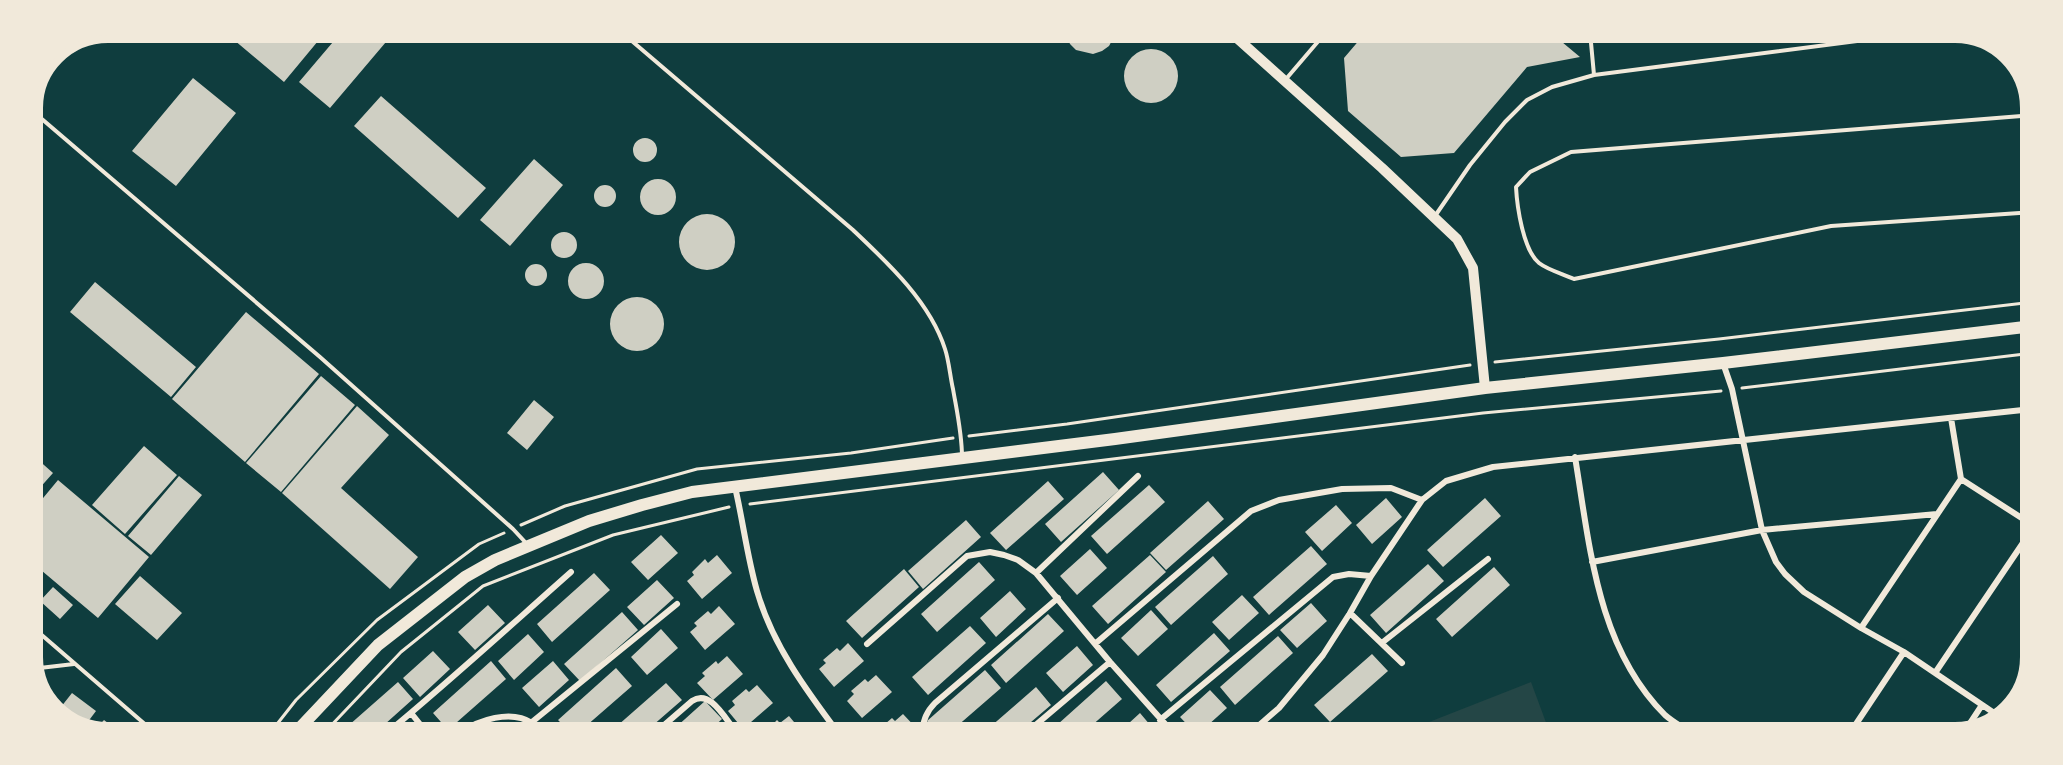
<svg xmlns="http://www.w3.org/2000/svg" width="2063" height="765" font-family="Overpass,sans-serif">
  <rect width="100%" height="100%" fill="#0f3d3e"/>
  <path fill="#244646" d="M 1531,682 L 1551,736 L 1396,735 Z"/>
  <path fill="#cfcfc3" d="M 221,29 L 328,29 L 284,82 Z
    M 344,29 L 397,29 L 330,108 L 299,82 Z
    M 1064,31 L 1117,31 L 1109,46 L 1102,51 L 1093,54 L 1076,50 L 1070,44 Z
    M 1367,31 L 1550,32 L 1580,57 L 1527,67 L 1454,153 L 1401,157 L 1348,111 L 1344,58 Z
    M 1704,32 L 1775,32 L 1775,34 L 1708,41 Z
    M1124 76a27 27 0 1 1 54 0a27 27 0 1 1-54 0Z
    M 193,78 L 236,113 L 176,186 L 132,151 Z
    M 381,96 L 486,188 L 458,218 L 354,126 Z
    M633 150a12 12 0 1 1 24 0a12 12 0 1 1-24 0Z
    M 534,159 L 563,185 L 510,246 L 480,220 Z
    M640 197a18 18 0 1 1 36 0a18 18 0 1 1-36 0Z
    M594 196a11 11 0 1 1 22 0a11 11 0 1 1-22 0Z
    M679 242a28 28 0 1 1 56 0a28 28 0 1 1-56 0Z
    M551 245a13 13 0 1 1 26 0a13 13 0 1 1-26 0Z
    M568 281a18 18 0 1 1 36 0a18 18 0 1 1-36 0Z
    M525 275a11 11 0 1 1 22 0a11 11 0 1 1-22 0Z
    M 95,282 L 196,367 L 171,397 L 70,312 Z
    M610 324a27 27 0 1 1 54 0a27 27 0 1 1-54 0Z
    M 246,312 L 319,374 L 245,462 L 172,399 Z
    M 321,376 L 355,405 L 281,492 L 246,463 Z
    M 534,400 L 554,417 L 527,450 L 507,433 Z
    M 357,406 L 389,435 L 341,488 L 418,557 L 390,589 L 282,493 Z
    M 29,415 L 43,429 L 33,440 L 29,436 Z
    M 29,440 L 41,451 L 35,457 L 53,473 L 29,500 Z
    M 144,446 L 177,475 L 125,534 L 92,505 Z
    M 1103,472 L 1119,490 L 1061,542 L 1045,524 Z
    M 179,476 L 202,495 L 151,555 L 128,536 Z
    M 58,480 L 149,557 L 98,618 L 29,560 L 29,505 L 34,509 Z
    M 1048,481 L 1064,499 L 1006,550 L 990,533 Z
    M 1149,485 L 1165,502 L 1107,554 L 1091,536 Z
    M 1386,498 L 1402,517 L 1372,544 L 1356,525 Z
    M 1485,498 L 1501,516 L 1443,567 L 1427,550 Z
    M 1208,501 L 1224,519 L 1166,570 L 1150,553 Z
    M 1336,505 L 1352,523 L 1322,551 L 1305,532 Z
    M 966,520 L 981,537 L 923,589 L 908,571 Z
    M 661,535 L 678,553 L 648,580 L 631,562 Z
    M 1311,546 L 1327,564 L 1269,615 L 1253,597 Z
    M 1090,549 L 1107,568 L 1077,595 L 1060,576 Z
    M 717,555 L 732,573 L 702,599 L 687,581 L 694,575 L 692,572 L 705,559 L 708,563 Z
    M 1150,555 L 1166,572 L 1108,624 L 1092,606 Z
    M 1213,556 L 1228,574 L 1171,625 L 1155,607 Z
    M 979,562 L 995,580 L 937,632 L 921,614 Z
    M 1428,564 L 1444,581 L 1386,633 L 1370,615 Z
    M 29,566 L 38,574 L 29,584 Z
    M 1494,567 L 1510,585 L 1452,637 L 1436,619 Z
    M 904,569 L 919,587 L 862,638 L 846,621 Z
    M 594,573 L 610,590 L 552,642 L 537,624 Z
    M 140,576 L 182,613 L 157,640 L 115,604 Z
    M 657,580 L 674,598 L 644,625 L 627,607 Z
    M 53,587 L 73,605 L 60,619 L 40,601 Z
    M 1010,591 L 1026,609 L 996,637 L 980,618 Z
    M 1242,595 L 1259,613 L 1229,640 L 1212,622 Z
    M 1311,603 L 1327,621 L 1297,648 L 1280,630 Z
    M 488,605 L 505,623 L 475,650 L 458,632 Z
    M 719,606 L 735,624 L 705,650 L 690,632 L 697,626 L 694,623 L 708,611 L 711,614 Z
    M 1151,610 L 1168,629 L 1138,656 L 1121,638 Z
    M 622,612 L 638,630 L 580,681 L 564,664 Z
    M 1048,614 L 1064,631 L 1006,683 L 991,665 Z
    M 970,626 L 986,643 L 928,695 L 912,677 Z
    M 661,629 L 678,648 L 647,675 L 631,657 Z
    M 1214,633 L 1230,651 L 1171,702 L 1156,685 Z
    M 528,634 L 544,652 L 514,680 L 498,661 Z
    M 1278,636 L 1293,653 L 1235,705 L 1220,687 Z
    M 848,643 L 864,661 L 834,687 L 819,669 L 826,663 L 823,660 L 837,648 L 840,651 Z
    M 1077,646 L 1093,665 L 1063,692 L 1046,673 Z
    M 433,651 L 450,669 L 420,697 L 403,678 Z
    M 1372,654 L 1388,671 L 1330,722 L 1314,705 Z
    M 727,656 L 743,674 L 713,700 L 697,683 L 705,676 L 702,673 L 716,661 L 718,664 Z
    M 491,661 L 506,679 L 448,730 L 433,713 Z
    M 553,661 L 569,680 L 539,707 L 522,688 Z
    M 616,668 L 632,686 L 578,733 L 571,733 L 558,720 Z
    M 985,670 L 1001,688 L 948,734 L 938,734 L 927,721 Z
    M 876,675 L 892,692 L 862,718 L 847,701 L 854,694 L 851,691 L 865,679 L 868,682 Z
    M 1106,681 L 1122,699 L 1082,734 L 1050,734 L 1048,733 Z
    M 398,682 L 413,699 L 375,733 L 340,733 Z
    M 666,683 L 682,700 L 644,733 L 609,733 Z
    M 757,685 L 773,703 L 743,729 L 728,711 L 735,705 L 732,701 L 746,689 L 749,692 Z
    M 1036,687 L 1051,705 L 1017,734 L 982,734 Z
    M 1210,690 L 1227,708 L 1197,735 L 1180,717 Z
    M 72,693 L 96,711 L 81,731 L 57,712 Z
    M 705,701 L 722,719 L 706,734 L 680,734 L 675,728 Z
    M 1140,713 L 1156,732 L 1153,735 L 1116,735 Z
    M 903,714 L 919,731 L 916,734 L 882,734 L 878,730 L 892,718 L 895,721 Z
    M 789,716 L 804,734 L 764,733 L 777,720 L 780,723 Z
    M 104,720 L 119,732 L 93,732 Z"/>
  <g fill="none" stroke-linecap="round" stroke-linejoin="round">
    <path stroke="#f1e9da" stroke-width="3" d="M 1495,362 L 1719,339 L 2033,302
      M 1742,388 L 2033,353
      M 969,436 L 1067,424 L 1470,365
      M 750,504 L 1483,413 L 1721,391
      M 521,525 L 565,506 L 697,469 L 851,453 L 953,438
      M 270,733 L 296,700 L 377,620 L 479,544 L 504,533
      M 324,733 L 401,652 L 483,586 L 613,535 L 729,507"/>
    <path stroke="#f1e9da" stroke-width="4" d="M 619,30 L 853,230 C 888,263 930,302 945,349 C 949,361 950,376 953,389 C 957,412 962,434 962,457
      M 1590,32 L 1594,75
      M 1286,79 L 1327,31
      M 29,108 L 320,357 L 513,529 L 526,543
      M 2034,212 L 1831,226 L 1574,279 C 1563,274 1548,270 1539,263 C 1523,250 1517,206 1516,187 L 1530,172 L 1571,152 L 2034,115
      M 1435,216 L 1470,165 L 1505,122 L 1527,100 L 1552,87 L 1594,75 L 1919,33
      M 29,624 L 154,732
      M 31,669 L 74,664"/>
    <path stroke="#f1e9da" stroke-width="6" d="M 1723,363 L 1732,389 L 1762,530 L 1776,562 L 1785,574 L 1804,592 L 1861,628 L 1904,652 L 2003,719
      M 1951,418 L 1961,479 L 2031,524
      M 1575,457 C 1590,547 1597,647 1665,715 C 1674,723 1686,729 1695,736
      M 735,487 C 743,521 747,556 757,591 C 772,644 806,690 839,734
      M 1592,562 L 1762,530 L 1937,514
      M 1036,573 L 1138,476
      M 1350,613 L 1402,663
      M 1861,628 L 1961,479
      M 1383,642 L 1488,559
      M 1096,643 L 1251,511 L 1279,500 L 1342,489 L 1391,488 L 1422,500
      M 867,644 L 967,556 L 990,552 L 1004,555 L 1018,560 L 1036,573 L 1110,662 L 1175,735
      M 1935,673 L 2031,531
      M 411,713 L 427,733
      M 1160,720 L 1333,577 L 1349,574 L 1371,576
      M 532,722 L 677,604
      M 387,733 C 450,681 510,626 571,572
      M 460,733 C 478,720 511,709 532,723 C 535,725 539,730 542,733
      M 655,733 L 692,701 C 711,688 726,721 738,734
      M 921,734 C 924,721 925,713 935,703 L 1058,598
      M 1025,734 L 1110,662
      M 1963,734 L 1982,705
      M 1248,735 L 1279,708 L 1323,655 L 1350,613 L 1371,576 L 1422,500 L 1446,481 L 1493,467 L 2032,409
      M 1848,736 L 1904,652"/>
    <path stroke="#f1e9da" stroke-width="10" d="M 1229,31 L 1382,168 L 1457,239 L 1473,268 L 1485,388"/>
    <path stroke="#f1e9da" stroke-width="12" d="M 295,733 L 378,645 L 465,577 L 495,560 L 589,521 L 642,505 L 692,492 L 1115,439 L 1485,388 L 1723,363 L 2033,326"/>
  </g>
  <path d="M0 0H2063V765H0ZM108 39H1955A69 69 0 0 1 2024 108V657A69 69 0 0 1 1955 726H108A69 69 0 0 1 39 657V108A69 69 0 0 1 108 39Z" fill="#f1e9da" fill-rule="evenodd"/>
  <path fill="none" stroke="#f1e9da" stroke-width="8" d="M108 39H1955A69 69 0 0 1 2024 108V657A69 69 0 0 1 1955 726H108A69 69 0 0 1 39 657V108A69 69 0 0 1 108 39Z"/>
</svg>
